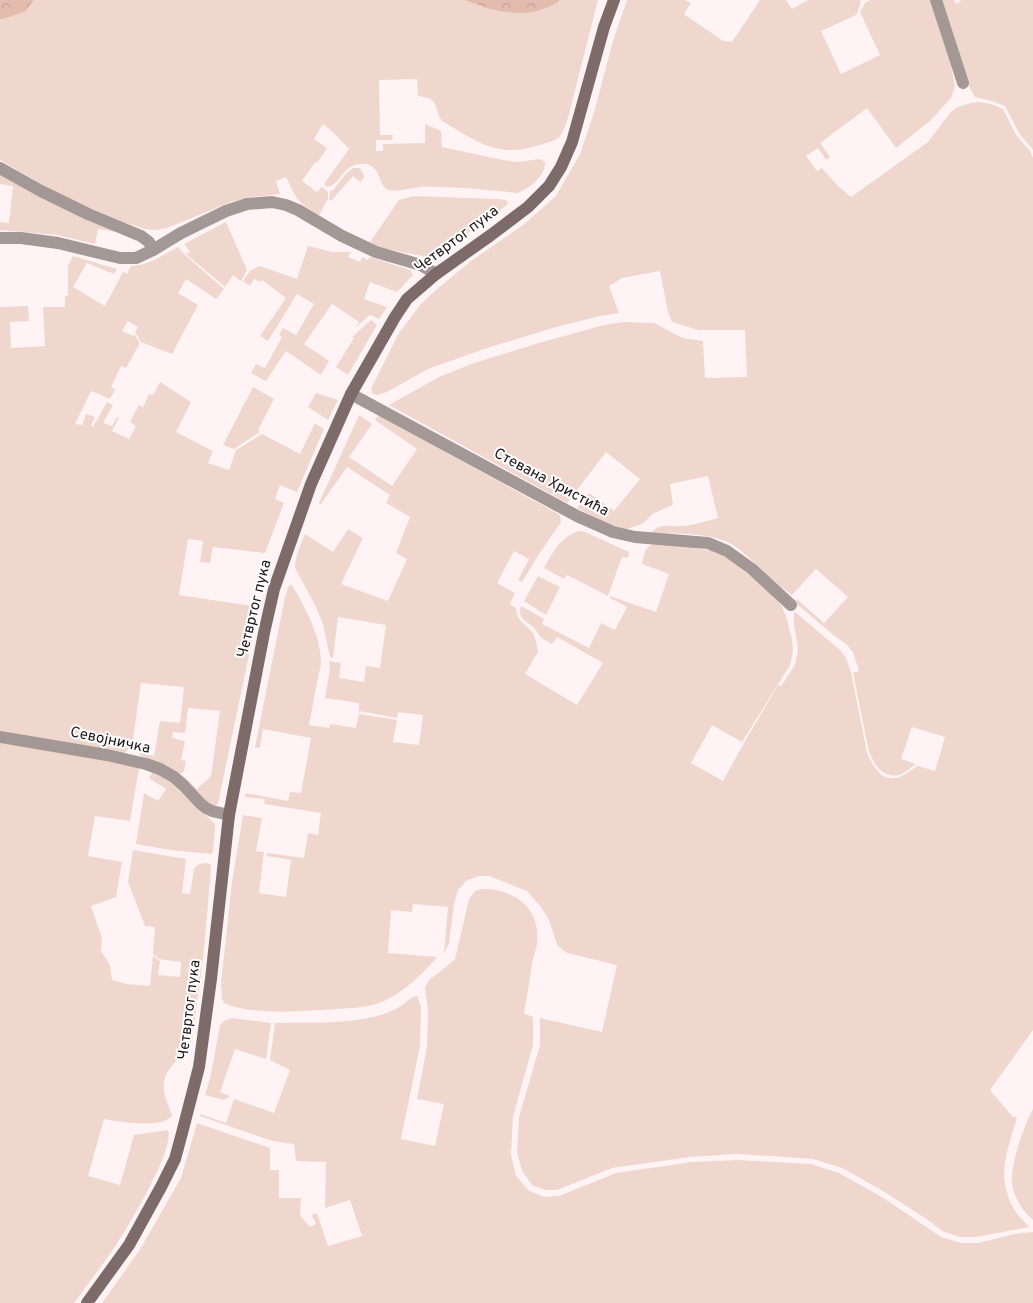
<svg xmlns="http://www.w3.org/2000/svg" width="1033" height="1303" font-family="Overpass,sans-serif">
  <defs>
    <pattern id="forest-crowns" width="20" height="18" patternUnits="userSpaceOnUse" patternTransform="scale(1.25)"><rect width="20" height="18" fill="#e3bcad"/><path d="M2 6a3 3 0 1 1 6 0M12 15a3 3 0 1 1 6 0" fill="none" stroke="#c2a194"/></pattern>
  </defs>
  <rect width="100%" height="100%" fill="#fff3f6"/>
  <path fill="#f0d7cd" d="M 34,0 L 464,0 L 483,7 L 558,2 L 560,0 L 598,0 L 568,118 C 560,140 562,138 540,145 C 497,159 478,142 442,121 C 437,115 437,102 430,99 C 427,97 422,97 418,96 L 417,79 L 379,80 L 380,135 L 393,135 L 392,140 L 376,140 L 376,151 L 383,151 L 383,144 L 425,143 L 425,124 L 441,131 L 442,147 L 503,160 L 517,162 L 540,159 L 545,162 C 546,175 529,190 517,193 C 487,190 450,186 420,187 C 412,188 396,192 389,190 C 376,186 383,162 360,164 C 342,165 341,185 327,187 L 324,184 L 349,149 L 332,131 L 323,124 L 314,139 L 327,148 L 317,163 L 315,162 L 302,181 L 317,192 L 322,187 L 328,192 L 328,199 L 319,215 C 296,202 297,199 286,177 L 276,181 L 280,194 L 246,198 L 231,202 L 167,228 L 155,230 L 145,229 L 120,221 L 69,200 L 0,160 L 0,19 L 3,19 L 25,12 Z
    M 627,0 L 684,0 L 691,3 L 684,14 L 723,41 L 732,42 L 760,0 L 786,0 L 792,9 L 808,0 L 860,0 L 861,3 L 856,15 L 821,31 L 841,74 L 880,55 L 860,12 L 865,3 L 870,0 L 930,0 L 951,66 L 955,87 L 951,98 L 931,120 L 896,148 L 867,108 L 820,143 L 830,157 L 826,160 L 818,148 L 806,156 L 817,171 L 822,168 L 838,186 L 851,197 L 928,142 L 950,113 L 958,107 L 971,103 L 979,102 L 991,104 L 1003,109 L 1016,135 L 1030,151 L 1033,158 L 1033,1030 L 990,1090 L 1013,1117 L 1017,1117 C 1008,1151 995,1175 1014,1209 C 1017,1215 1024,1221 1029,1227 L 976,1237 L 960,1237 L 942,1231 L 928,1220 L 883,1191 L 842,1168 L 813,1159 L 769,1156 L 736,1154 L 690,1157 L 612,1168 L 557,1190 L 545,1190 L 532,1185 L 522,1171 L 517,1152 L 519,1117 L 540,1045 L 540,1018 L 602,1032 L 617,965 L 567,953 L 557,945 L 549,920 L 541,907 L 527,891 L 489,876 L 479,876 L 466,881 L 458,890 L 454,904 L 449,944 L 444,953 L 448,907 L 413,904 L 412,912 L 391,910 L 388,953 L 437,957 C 423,974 404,992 384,1001 C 369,1008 351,1008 335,1009 C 302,1011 254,1016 224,1003 L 222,998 L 221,984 L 232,882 L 243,815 L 262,818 L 256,851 L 264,852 L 259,893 L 286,897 L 291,860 L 267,856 L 267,853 L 304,858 L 308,833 L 318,835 L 321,813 L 264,804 L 265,799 L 245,797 L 246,793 L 288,801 L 290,792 L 301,793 L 311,738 L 263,729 L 260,748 L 255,747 L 285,597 L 288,587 L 290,585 L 292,585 C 305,607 320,634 321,661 C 321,668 318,676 317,683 C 314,697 312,711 309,725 L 329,728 L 330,724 L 356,728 L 359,714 L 397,720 L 393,742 L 419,745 L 423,715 L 398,712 L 397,718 L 359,711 L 359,703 L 325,698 L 330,668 L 329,661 L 341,663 L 339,678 L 364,682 L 366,666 L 380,668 L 386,625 L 338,617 L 333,658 L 330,657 L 323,624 L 316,607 L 295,568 C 295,556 301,544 305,534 L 333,552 L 348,529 L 363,538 L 341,584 L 388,601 L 407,559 L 396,553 L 410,517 L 386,503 L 390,495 L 347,467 L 321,504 L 319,503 L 359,415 L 372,424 L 349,457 L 392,486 L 417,449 L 375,420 L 377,417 L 380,416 L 560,515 L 561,522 L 539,554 L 522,582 L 518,580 L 529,559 L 514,551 L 497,583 L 515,593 L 510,604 L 516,608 C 517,622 525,623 532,632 C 536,637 537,646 538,652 L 525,674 L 577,705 L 603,663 L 557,637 L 552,644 C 548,642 542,639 539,635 C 537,633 536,630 534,628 C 527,620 517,620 521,606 L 544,619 L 542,624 L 589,648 L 601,623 L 615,630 L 627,607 L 610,598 L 610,596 L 656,612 L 669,574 L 642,564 C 644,555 644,546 655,544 L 690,547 L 712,551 L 729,559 L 763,586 L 781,605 L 786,616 L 792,639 L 793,652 L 790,665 L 742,742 L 712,725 L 691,763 L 723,781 L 744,743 L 778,685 L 781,686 L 795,665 L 798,649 L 794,625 L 794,611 L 841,651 L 846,658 L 851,672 L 867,753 C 873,767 882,783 900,777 C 906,774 913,769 918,766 L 935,771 L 945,737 L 912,727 L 901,759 L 916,764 C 911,767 905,773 899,775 C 883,779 874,764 869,752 L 853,673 L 859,671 L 853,652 L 846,644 L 836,637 L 794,602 L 797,599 L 824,623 L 848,597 L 816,569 L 792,595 C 785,590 777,584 771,578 C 758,567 748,555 733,545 C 712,532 674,533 650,534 C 659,522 670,527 683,526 C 694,525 706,521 718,518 L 708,476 L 670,484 L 673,505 L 654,513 L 642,524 L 621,531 L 614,529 L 577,508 L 589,493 L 614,511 L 640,479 L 606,452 L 567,503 L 389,405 L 439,377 L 471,364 L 539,343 L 604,325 L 623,322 L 654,323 L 683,338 L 703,341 L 705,378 L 747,377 L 745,330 L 698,330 L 672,322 L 668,312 L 660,271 L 622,278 L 609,286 L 619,313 L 600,316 L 556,327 L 484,349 L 428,369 L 387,392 L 378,395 L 373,394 L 371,389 L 399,333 L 420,305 L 436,290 L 471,261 L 523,225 L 556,196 L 580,154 L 593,116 L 613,41 Z
    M 941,0 L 954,0 L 956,4 L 962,0 L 1033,0 L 1033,150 L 1019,133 L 1005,106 L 992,101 L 975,97 L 972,92 L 966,79 Z
    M 353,168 L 360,168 L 364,176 L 363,179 L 360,182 L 353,176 L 331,201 L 329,200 L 330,191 L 333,190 L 345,175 Z
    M 0,172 L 115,232 L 98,229 L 95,244 L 57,235 L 0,230 L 0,222 L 9,223 L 13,186 L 0,184 Z
    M 414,196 L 497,199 L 506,200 L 508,202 L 507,205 L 438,255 L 428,257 L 381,248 L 370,242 L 399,200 Z
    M 226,222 L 247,270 L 241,281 L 233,275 L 225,287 L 186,254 L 190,252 L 184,244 Z
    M 308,246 L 333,252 L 351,252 L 348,257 L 360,262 L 362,257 L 368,260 L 370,257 L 410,270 L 413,275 L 397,292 L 370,282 L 364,299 L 387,307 L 379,319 L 370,315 L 356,327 L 359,322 L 332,304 L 304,344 L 329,361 L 321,375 L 286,351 L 266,381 L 251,373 L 256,364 L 265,368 L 282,337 L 279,335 L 283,328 L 296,335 L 314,304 L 297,294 L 268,341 L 260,336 L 286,298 L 262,280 L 260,282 L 254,279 L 250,286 L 243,281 L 250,271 L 260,266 L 297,279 Z
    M 178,247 L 185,255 L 224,289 L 216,299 L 186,279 L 178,293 L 198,305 L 172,354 L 141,342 L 135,332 L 138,327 L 128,321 L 122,331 L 133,336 L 134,334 L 140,343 L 126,368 L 121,366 L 111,387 L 115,390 L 110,399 L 91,391 L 75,424 L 82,425 L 86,414 L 95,417 L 91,426 L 93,427 L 107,402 L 113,405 L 103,423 L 112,426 L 117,417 L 119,418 L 112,431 L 129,439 L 136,426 L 130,422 L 139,405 L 143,407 L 149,394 L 153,395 L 160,382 L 191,402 L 176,432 L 213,451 L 208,463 L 229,470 L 236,450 L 262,434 L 300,454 L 315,423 L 324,429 L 297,492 L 280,485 L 275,499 L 284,503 L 265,553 L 213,547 L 210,563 L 200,562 L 203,541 L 188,539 L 179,595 L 259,607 L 218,804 L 214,806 L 206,802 L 180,776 L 182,775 L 197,789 L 211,776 L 220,711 L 188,708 L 185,733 L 173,732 L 172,738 L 185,741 L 181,760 L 186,761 L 184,771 L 179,775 L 141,756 L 135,749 L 139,749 L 139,753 L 154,756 L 160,721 L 180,723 L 184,687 L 141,683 L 132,746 L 123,754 L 0,733 L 0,307 L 28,306 L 29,321 L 10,322 L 11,348 L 45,346 L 43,307 L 65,307 L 65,296 L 68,295 L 68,266 L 73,256 L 117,269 L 114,274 L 87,263 L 73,287 L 105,306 L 123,272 L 127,274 L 131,266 C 150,265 162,255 178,247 Z
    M 371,320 L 377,325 L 348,375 L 336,367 L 354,338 L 352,337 Z
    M 253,387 L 274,399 L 258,430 L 260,432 L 234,449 L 223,445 Z
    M 316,393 L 338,400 L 328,420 L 308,407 Z
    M 579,531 L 585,532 L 629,552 L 628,558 L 622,557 L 608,596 L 567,575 L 564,579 L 544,568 C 553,552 560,537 579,531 Z
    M 538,576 L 560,587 L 546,615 L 524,601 Z
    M 0,742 L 115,761 L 139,768 L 130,821 L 95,816 L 88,856 L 122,862 L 116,897 L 91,906 L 102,938 L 101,951 L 110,965 L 112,980 L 126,984 L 150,986 L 153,956 L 160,961 L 158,975 L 180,977 L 181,962 L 159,959 L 153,954 L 155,927 L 145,926 L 128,882 L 133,850 L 186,859 L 182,893 L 190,894 L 194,869 C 198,863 205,861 211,865 L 211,869 L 204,950 L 192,1040 C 183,1059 162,1067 164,1089 C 164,1099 170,1106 172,1116 C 161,1129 120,1122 104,1119 L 88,1176 L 120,1185 L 134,1135 L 168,1130 C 174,1150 134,1215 123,1234 C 108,1258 90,1281 74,1303 L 0,1303 Z
    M 152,772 L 164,776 L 215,824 L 215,830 L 213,852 L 211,854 L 170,850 L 136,844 L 144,793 L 158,801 L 166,789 L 149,778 Z
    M 483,889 C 494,889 503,891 513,896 C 531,904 540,925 537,944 C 536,951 533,957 532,963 C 530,980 527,996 524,1013 L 533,1017 L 533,1045 L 513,1117 L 511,1155 L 516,1176 L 529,1191 L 545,1197 L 559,1196 L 616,1173 L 692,1162 L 738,1160 L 811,1164 L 839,1173 L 882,1197 L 941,1237 L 961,1243 L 978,1243 L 1014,1234 L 1033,1232 L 1033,1303 L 102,1303 L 139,1251 L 181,1178 L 197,1123 L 270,1148 L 270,1170 L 279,1170 L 279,1198 L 301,1198 L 300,1215 L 310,1227 L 316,1224 L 312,1216 L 313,1214 L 317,1213 L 328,1246 L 362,1236 L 350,1200 L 325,1208 L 326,1162 L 296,1161 L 294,1144 L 272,1141 L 200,1116 L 200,1114 L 226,1123 L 234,1099 L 274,1113 L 290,1070 L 270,1060 L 275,1023 C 311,1022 349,1025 384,1014 C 389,1012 396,1009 401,1006 C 407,1002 410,997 417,996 L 421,1007 L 420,1046 L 401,1139 L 435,1146 L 444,1104 L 417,1099 L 427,1047 L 428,1010 L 425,988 L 429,980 L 441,971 L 455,959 L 469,899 L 475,891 Z
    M 232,1018 L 271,1023 L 266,1059 L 235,1049 L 220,1092 L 230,1096 L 224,1100 L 205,1095 L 211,1074 L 220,1025 L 224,1021 Z
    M 1033,1109 L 1033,1220 C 1023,1212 1013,1196 1012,1183 C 1010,1165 1024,1125 1033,1109 Z"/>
  <path fill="url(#forest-crowns)" d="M 0,0 L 34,0 L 25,12 L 3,19 L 0,19 Z
    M 464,0 L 560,0 L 558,2 C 552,5 546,8 540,10 C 515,18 488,9 464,0 Z"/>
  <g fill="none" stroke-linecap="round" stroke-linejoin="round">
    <path stroke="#a49897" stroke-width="12" d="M 936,0 L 963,83
      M 0,168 L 41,191 L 88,214 L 141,236 L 149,242 L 153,250
      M 0,238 L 21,238 L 58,243 L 120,258 L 136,258 L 153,250 L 181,233 L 226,211 L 247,204 L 272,202 L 286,205 L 298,210 L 342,236 L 376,252 L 421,265 L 436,274
      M 351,394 L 577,516 L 613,532 L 635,537 L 708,543 L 727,551 L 752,569 L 791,605
      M 0,737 L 107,755 L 146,764 L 160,769 L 174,777 L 184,786 L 200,803 L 206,808 L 212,811 L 229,815"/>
    <path stroke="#7d6b6a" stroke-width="12" d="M 87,1303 L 129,1245 L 161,1187 L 175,1159 L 182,1133 L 199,1067 L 211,979 L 229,815 L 264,633 L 274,589 L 311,484 L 351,394 L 395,317 L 407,299 L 436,274 L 491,235 L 528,207 L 549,186 L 561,167 L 572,142 L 604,27 L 614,0"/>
  </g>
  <g text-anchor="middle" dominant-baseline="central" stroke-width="4" stroke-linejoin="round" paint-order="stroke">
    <g font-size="15" fill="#1f1518" stroke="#fff">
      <text transform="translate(457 240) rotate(-37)">Четвртог пука</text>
      <text transform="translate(551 483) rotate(28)">Стевана Христића</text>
      <text transform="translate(255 609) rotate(-76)">Четвртог пука</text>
      <text transform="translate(110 741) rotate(12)">Севојничка</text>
      <text transform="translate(190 1010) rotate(-83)">Четвртог пука</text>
    </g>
  </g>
</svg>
